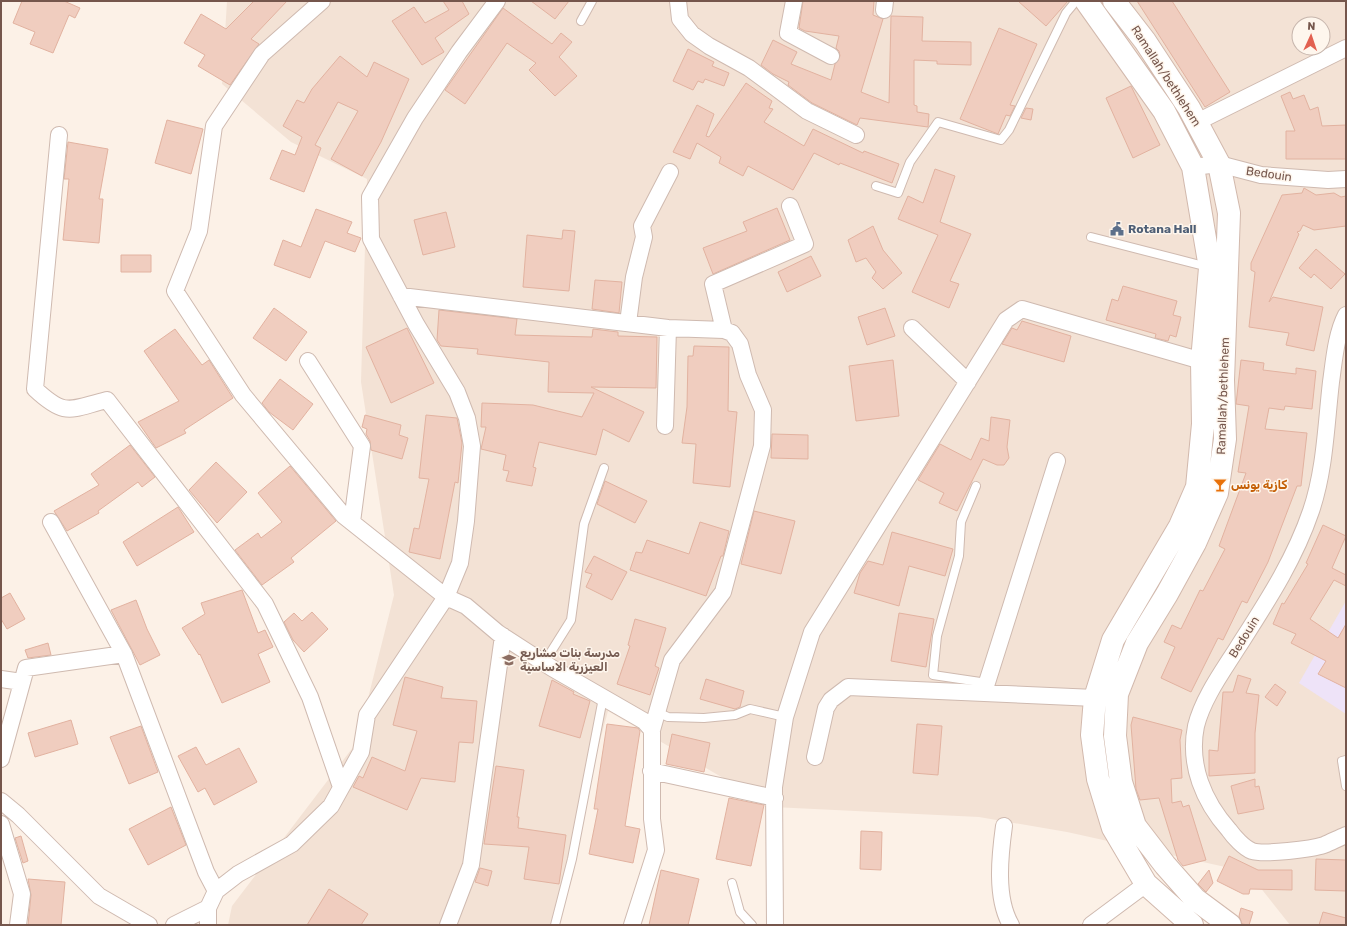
<svg xmlns="http://www.w3.org/2000/svg" width="1347" height="926" font-family="Rubik,'Noto Sans Arabic',sans-serif">
  <rect width="100%" height="100%" fill="#fcf1e7"/>
  <path fill="#f3e2d5" fill-rule="evenodd" d="M 227,1 L 1346,1 L 1346,925 L 1290,925 L 1248,872 L 1067,832 L 979,817 L 773,807 L 608,711 L 550,925 L 228,925 L 232,906 L 357,742 L 394,595 L 361,382 L 367,179 L 291,142 L 222,84 ZM 1299,24 L 1323,24 L 1323,48 L 1299,48 Z"/>
  <path fill="#eee3f8" d="M 1346,601 L 1346,714 L 1299,683 Z"/>
  <path fill="#f0cdbf" stroke="#e2b2a0" d="M 22,1 L 64,1 L 80,8 L 75,18 L 69,15 L 53,53 L 30,44 L 35,32 L 13,23 Z
    M 254,1 L 287,1 L 251,39 L 259,44 L 230,85 L 198,66 L 205,55 L 184,43 L 201,14 L 226,29 Z
    M 443,1 L 462,1 L 469,14 L 435,38 L 444,52 L 422,65 L 392,21 L 414,7 L 425,23 L 449,10 Z
    M 531,1 L 569,1 L 555,19 Z
    M 803,1 L 874,1 L 873,15 L 883,19 L 861,92 L 889,103 L 891,16 L 923,17 L 922,41 L 971,42 L 971,65 L 937,64 L 937,61 L 914,60 L 914,105 L 917,106 L 917,112 L 929,114 L 928,127 L 860,118 L 857,125 L 812,103 L 788,85 L 789,82 L 773,74 L 761,65 L 773,40 L 797,52 L 791,64 L 831,80 L 835,64 L 840,56 L 839,51 L 836,48 L 839,36 L 805,31 L 799,28 Z
    M 1018,1 L 1068,1 L 1046,26 Z
    M 1137,1 L 1172,1 L 1230,92 L 1205,107 Z
    M 503,8 L 552,44 L 561,33 L 572,42 L 559,57 L 577,76 L 555,96 L 529,70 L 536,63 L 507,43 L 465,104 L 445,90 Z
    M 999,28 L 1037,44 L 1010,105 L 1015,106 L 1010,116 L 1006,115 L 998,134 L 960,119 Z
    M 688,49 L 714,62 L 712,66 L 729,73 L 724,86 L 705,79 L 703,83 L 698,81 L 693,90 L 673,81 Z
    M 340,56 L 367,77 L 374,62 L 409,79 L 381,142 L 362,176 L 331,159 L 358,111 L 338,102 L 315,145 L 321,148 L 304,192 L 270,179 L 282,150 L 295,155 L 302,137 L 283,126 L 297,100 L 304,103 L 312,89 Z
    M 746,83 L 772,101 L 769,108 L 773,109 L 764,122 L 804,146 L 813,129 L 863,153 L 864,151 L 899,164 L 892,183 L 840,163 L 839,165 L 814,153 L 793,190 L 748,166 L 743,176 L 719,163 L 721,157 L 697,143 L 690,159 L 673,152 L 697,105 L 714,114 L 706,136 L 709,137 Z
    M 1131,86 L 1160,145 L 1133,158 L 1106,98 Z
    M 1290,92 L 1293,99 L 1304,95 L 1310,110 L 1318,107 L 1322,126 L 1346,125 L 1346,159 L 1286,159 L 1286,131 L 1295,131 L 1281,96 Z
    M 1026,108 L 1033,109 L 1031,120 L 1021,118 Z
    M 167,120 L 203,129 L 191,174 L 155,163 Z
    M 68,142 L 108,149 L 99,199 L 103,199 L 99,243 L 63,240 L 69,179 L 64,179 Z
    M 935,169 L 955,176 L 940,222 L 971,234 L 950,281 L 959,284 L 949,308 L 912,292 L 938,235 L 898,219 L 908,196 L 923,203 Z
    M 1304,188 L 1316,195 L 1334,193 L 1341,197 L 1346,196 L 1346,226 L 1314,230 L 1303,225 L 1300,231 L 1297,232 L 1299,234 L 1269,302 L 1273,297 L 1323,307 L 1314,351 L 1286,345 L 1289,333 L 1249,327 L 1255,272 L 1251,270 L 1251,263 L 1282,195 L 1302,193 Z
    M 777,208 L 790,240 L 713,274 L 703,248 L 747,231 L 743,222 Z
    M 316,209 L 352,222 L 347,233 L 361,238 L 355,252 L 325,241 L 310,278 L 274,265 L 283,240 L 301,247 Z
    M 446,212 L 455,247 L 423,255 L 414,220 Z
    M 873,226 L 883,250 L 902,273 L 883,289 L 872,278 L 876,272 L 866,258 L 856,262 L 848,240 Z
    M 563,230 L 575,231 L 569,291 L 523,287 L 527,235 L 562,239 Z
    M 1316,249 L 1345,274 L 1331,289 L 1314,274 L 1311,278 L 1299,268 Z
    M 121,255 L 151,255 L 151,272 L 121,272 Z
    M 811,256 L 821,276 L 787,292 L 778,272 Z
    M 595,280 L 622,282 L 619,313 L 592,309 Z
    M 1123,286 L 1177,301 L 1173,315 L 1181,317 L 1176,337 L 1170,335 L 1168,341 L 1155,338 L 1156,334 L 1106,320 L 1112,299 L 1118,301 Z
    M 274,308 L 307,332 L 286,361 L 253,338 Z
    M 885,308 L 895,336 L 867,345 L 858,317 Z
    M 439,310 L 517,319 L 515,335 L 592,337 L 593,329 L 618,332 L 618,336 L 657,337 L 656,388 L 591,387 L 644,412 L 629,442 L 603,429 L 596,455 L 539,442 L 533,467 L 536,468 L 532,486 L 506,481 L 509,471 L 503,470 L 506,455 L 481,449 L 486,427 L 481,427 L 482,403 L 533,405 L 582,417 L 594,393 L 548,392 L 549,362 L 477,354 L 478,349 L 441,346 L 437,340 Z
    M 1022,321 L 1071,336 L 1064,362 L 1002,344 L 1012,328 L 1017,330 Z
    M 407,328 L 434,383 L 391,403 L 366,347 Z
    M 175,329 L 202,365 L 209,360 L 233,398 L 184,430 L 186,433 L 156,448 L 138,422 L 179,401 L 144,351 Z
    M 694,346 L 729,347 L 728,411 L 737,412 L 730,487 L 693,483 L 696,444 L 682,443 L 687,407 L 688,356 L 693,356 Z
    M 893,360 L 899,416 L 856,421 L 849,366 Z
    M 1241,360 L 1264,363 L 1263,370 L 1296,374 L 1296,368 L 1316,371 L 1312,409 L 1285,406 L 1284,410 L 1269,408 L 1265,429 L 1307,433 L 1301,486 L 1297,486 L 1268,562 L 1247,603 L 1242,601 L 1223,640 L 1218,638 L 1191,692 L 1161,678 L 1175,647 L 1164,642 L 1172,625 L 1181,629 L 1200,590 L 1203,591 L 1225,549 L 1219,546 L 1246,473 L 1238,472 L 1249,406 L 1236,404 Z
    M 280,379 L 313,404 L 293,430 L 269,412 L 262,403 Z
    M 365,415 L 401,425 L 399,435 L 408,438 L 402,459 L 371,450 L 370,441 L 366,434 L 367,429 L 362,427 Z
    M 426,415 L 457,418 L 462,443 L 458,483 L 455,482 L 440,559 L 409,552 L 414,528 L 419,529 L 429,479 L 419,478 Z
    M 991,417 L 1010,420 L 1007,447 L 1009,458 L 1004,465 L 997,465 L 983,459 L 957,511 L 939,503 L 944,493 L 918,480 L 940,444 L 971,460 L 981,438 L 989,441 Z
    M 772,434 L 808,435 L 808,459 L 771,458 Z
    M 130,445 L 155,477 L 142,487 L 138,482 L 98,511 L 99,513 L 67,531 L 54,511 L 99,485 L 91,474 Z
    M 216,462 L 247,492 L 217,523 L 189,490 Z
    M 290,466 L 336,521 L 291,558 L 294,562 L 262,585 L 235,550 L 258,533 L 261,538 L 282,522 L 258,493 Z
    M 605,481 L 647,501 L 635,523 L 597,504 Z
    M 178,507 L 194,532 L 137,566 L 123,542 Z
    M 754,511 L 795,521 L 781,574 L 741,564 Z
    M 700,522 L 729,531 L 723,556 L 721,556 L 706,596 L 630,570 L 636,552 L 642,553 L 647,540 L 689,554 Z
    M 1323,525 L 1346,536 L 1332,568 L 1346,575 L 1346,586 L 1334,580 L 1310,619 L 1338,638 L 1346,624 L 1346,688 L 1318,674 L 1326,661 L 1291,643 L 1296,634 L 1273,624 L 1282,603 L 1284,604 L 1308,564 L 1306,563 Z
    M 892,532 L 953,549 L 945,576 L 909,566 L 899,606 L 854,593 L 860,573 L 868,561 L 883,565 Z
    M 594,556 L 627,572 L 612,600 L 586,587 L 592,574 L 585,572 Z
    M 242,590 L 258,633 L 265,630 L 273,647 L 258,654 L 270,682 L 222,703 L 200,654 L 199,655 L 182,628 L 205,614 L 201,603 Z
    M 10,593 L 25,619 L 7,629 L 1,619 L 1,598 Z
    M 136,600 L 147,629 L 160,655 L 140,665 L 111,610 Z
    M 312,612 L 328,629 L 304,652 L 293,640 L 284,622 L 294,613 L 302,621 Z
    M 899,613 L 934,619 L 926,667 L 891,661 Z
    M 635,619 L 666,628 L 655,666 L 659,668 L 650,695 L 617,684 L 630,646 L 628,645 Z
    M 48,643 L 51,655 L 28,658 L 25,650 Z
    M 1238,675 L 1251,679 L 1246,693 L 1259,695 L 1255,733 L 1255,773 L 1209,776 L 1209,750 L 1218,751 L 1223,692 L 1233,692 Z
    M 405,677 L 443,687 L 441,698 L 477,701 L 473,743 L 459,742 L 455,782 L 421,778 L 407,810 L 353,787 L 359,776 L 363,778 L 372,757 L 405,771 L 417,731 L 393,725 Z
    M 706,679 L 744,691 L 740,707 L 735,709 L 700,699 Z
    M 552,680 L 574,692 L 573,694 L 590,701 L 580,738 L 539,726 Z
    M 1275,684 L 1286,692 L 1277,706 L 1265,697 Z
    M 1133,717 L 1182,730 L 1180,740 L 1182,778 L 1171,779 L 1172,803 L 1181,801 L 1183,807 L 1189,805 L 1206,860 L 1183,866 L 1178,860 L 1159,798 L 1140,800 L 1136,789 L 1131,725 Z
    M 71,720 L 78,744 L 35,757 L 28,733 Z
    M 607,724 L 638,728 L 640,731 L 625,826 L 640,829 L 633,863 L 589,854 L 598,809 L 594,809 Z
    M 917,724 L 942,726 L 938,775 L 913,773 Z
    M 141,726 L 158,772 L 129,784 L 110,737 Z
    M 672,734 L 710,743 L 704,772 L 666,764 Z
    M 196,747 L 206,765 L 239,748 L 257,782 L 214,805 L 205,788 L 198,792 L 178,756 Z
    M 496,766 L 524,770 L 517,817 L 519,817 L 518,828 L 566,835 L 559,884 L 524,879 L 529,847 L 484,844 Z
    M 1255,779 L 1255,787 L 1259,786 L 1264,809 L 1238,814 L 1231,786 Z
    M 729,798 L 764,805 L 751,866 L 716,859 Z
    M 171,807 L 186,845 L 148,865 L 129,829 Z
    M 861,831 L 882,832 L 881,870 L 860,869 Z
    M 21,836 L 28,861 L 23,863 L 15,838 Z
    M 1229,856 L 1258,870 L 1292,870 L 1292,890 L 1250,889 L 1249,894 L 1243,894 L 1217,881 Z
    M 1316,859 L 1346,860 L 1346,891 L 1315,890 Z
    M 480,868 L 492,871 L 488,886 L 475,882 Z
    M 661,870 L 699,879 L 688,925 L 649,925 Z
    M 1209,870 L 1213,883 L 1206,892 L 1198,884 Z
    M 28,879 L 65,882 L 61,925 L 28,925 L 31,895 Z
    M 329,889 L 368,914 L 361,925 L 307,925 Z
    M 1241,908 L 1253,912 L 1249,925 L 1242,924 L 1239,916 Z
    M 1323,912 L 1346,918 L 1346,925 L 1319,925 Z"/>
  <g fill="none" stroke-linecap="round" stroke-linejoin="round">
    <g stroke="#cfbab0" stroke-width="10">
      <path id="service" d="M 581,21 L 592,1
        M 876,186 L 898,193 L 910,162 L 938,122 L 1001,140 L 1009,130 L 1066,13 L 1076,1
        M 1091,237 L 1208,267
        M 976,486 L 961,522 L 959,556 L 937,636 L 933,675 L 987,683
        M 544,663 L 571,620 L 584,524 L 604,468
        M 657,712 L 668,717 L 704,718 L 735,715 L 750,709 L 785,717
        M 1346,760 L 1342,761 L 1346,786
        M 732,883 L 740,912 L 752,925
        M 555,925 L 572,859 L 603,698"/>
    </g>
    <g stroke="#cfbab0" stroke-width="18">
      <path id="minor" d="M 322,1 L 262,54 L 214,126 L 199,231 L 175,291 L 243,395 L 344,516 L 446,597 L 466,606 L 498,633 L 552,668 L 644,721 L 652,730 L 652,819 L 656,850 L 632,925
        M 678,1 L 680,19 L 692,34 L 709,46 L 749,68 L 807,111 L 856,135
        M 794,1 L 788,33 L 831,56
        M 884,10 L 885,1
        M 1197,122 L 1346,48
        M 59,135 L 35,389 C 66,418 70,409 107,400 L 265,604 L 310,697 L 341,787
        M 1193,167 L 1219,164 L 1261,175 L 1328,180 L 1346,179
        M 401,296 L 668,328 L 724,330 L 732,333 L 740,344 L 748,375 L 763,410 L 762,446 L 723,592 L 672,660 L 652,730
        M 1346,315 C 1336,334 1334,361 1331,382 C 1326,425 1325,470 1311,511 C 1294,561 1266,603 1238,647 C 1223,671 1203,698 1196,726 C 1188,765 1204,802 1229,830 C 1234,837 1244,848 1252,851 C 1264,855 1312,849 1324,845 C 1331,842 1339,838 1346,835
        M 628,323 L 634,277 L 644,237 L 642,226 L 670,172
        M 912,328 L 968,382
        M 724,330 L 713,284 L 805,244 L 790,206
        M 308,361 L 362,446 L 352,522
        M 665,426 L 668,328
        M 51,522 L 124,654 L 206,872 L 216,891
        M 1,679 L 22,682
        M 984,692 L 1057,461
        M 815,757 L 826,708 L 831,700 L 848,687 L 1095,698
        M 1,759 L 26,668 L 124,654
        M 651,771 L 775,798
        M 1,801 L 18,815 L 99,896 L 149,925
        M 1,824 L 22,894 L 18,925
        M 1004,826 C 1000,855 995,898 1011,925
        M 174,925 L 208,908 L 216,891 L 238,874 L 292,844 L 331,806 L 361,752 L 367,715 L 446,597 L 460,563 L 466,521 L 472,446 L 467,418 L 457,392 L 416,324 L 371,239 L 370,197 L 415,118 L 459,52 L 497,1
        M 208,925 L 208,908
        M 448,925 L 471,865 L 503,636
        M 775,925 L 774,787 L 785,717 L 812,632 L 1006,320 L 1022,309 L 1202,361
        M 1091,925 L 1146,884"/>
    </g>
    <g stroke="#d2b9ad" stroke-width="24">
      <path id="secondary" d="M 1086,1 L 1164,111 L 1193,167 L 1210,268 L 1202,361 L 1203,424 L 1197,487 L 1180,526 L 1113,640 L 1095,698 L 1092,735 L 1098,779 L 1113,828 L 1146,884 L 1192,925
        M 1114,1 L 1145,41 L 1189,108 L 1219,164 L 1229,213 L 1223,380 L 1225,439 L 1217,493 L 1195,543 L 1167,594 L 1137,643 L 1117,694 L 1115,736 L 1121,782 L 1135,826 L 1165,865 L 1195,899 L 1230,925"/>
    </g>
    <use href="#service" stroke="#fff" stroke-width="8"/>
    <use href="#minor" stroke="#fff" stroke-width="16"/>
    <use href="#secondary" stroke="#fff" stroke-width="22"/>
  </g>
  <defs>
    <g id="civic-bare" transform="scale(1.08)"><path d="M-.6-6.5H3V-4.5H.6V-3L4-1V1h2V6H-6V1h2V-1L-.6-3ZM-1.2 2.5V6h2.4V2.5Z" fill="#5c6f8a" stroke="#fef6ed" stroke-width="2.5" paint-order="stroke"/></g>
    <g id="bar-bare" transform="scale(1.08)"><path d="M-6-5H6L.8 .8V4.5H3.5V6h-7V4.5H-.8V.8Z" fill="#e8710a" stroke="#fef6ed" stroke-width="2.5" paint-order="stroke"/></g>
    <g id="school-bare" transform="scale(1.08)"><path d="M0-5L7-2L0 1L-7-2ZM-4 1L0 2.5L4 1V4Q0 6-4 4Z" fill="#8d6e63" stroke="#fef6ed" stroke-width="2.5" paint-order="stroke"/></g>
  </defs>
  <g fill-rule="evenodd">
    <use href="#civic-bare" x="1117" y="229"/>
    <use href="#bar-bare" x="1220" y="485"/>
    <use href="#school-bare" x="509" y="660"/>
  </g>
  <g text-anchor="middle" dominant-baseline="central" stroke-width="3" stroke-linejoin="round" paint-order="stroke">
    <g font-size="12" fill="#75564c" stroke="#fef6ed">
      <text transform="translate(1166 76) rotate(57)">Ramallah/bethlehem</text>
      <text transform="translate(1269 174) rotate(8)">Bedouin</text>
      <text transform="translate(1223 396) rotate(-88)">Ramallah/bethlehem</text>
      <text transform="translate(1244 637) rotate(-58)">Bedouin</text>
    </g>
    <g font-size="12" font-weight="bold" fill="#4e5e75" stroke="#fef6ed" text-anchor="start">
      <text x="1128" y="229">Rotana Hall</text>
    </g>
    <g font-size="12" font-weight="bold" fill="#c56008" stroke="#fef6ed" text-anchor="start">
      <text x="1231" y="485">كازية يونس</text>
    </g>
    <g font-size="12" font-weight="bold" fill="#785e54" stroke="#fef6ed" text-anchor="start">
      <text x="520" y="653">مدرسة بنات مشاريع<tspan x="520" dy="14">العيزرية الاساسية</tspan></text>
    </g>
  </g>
  <rect width="1347" height="926" fill="none" stroke="#75564c" stroke-width="4"/>
  <g transform="translate(1311 36) rotate(3)"><circle r="19" fill="#fef6ed" stroke="#c7b6ad"/>
  <path d="M0-3L7 15L0 10L-7 15Z" fill="#e26050"/>
  <text y="-6" font-size="11" font-weight="bold" text-anchor="middle" fill="#75564c">N</text>
  </g>
</svg>
